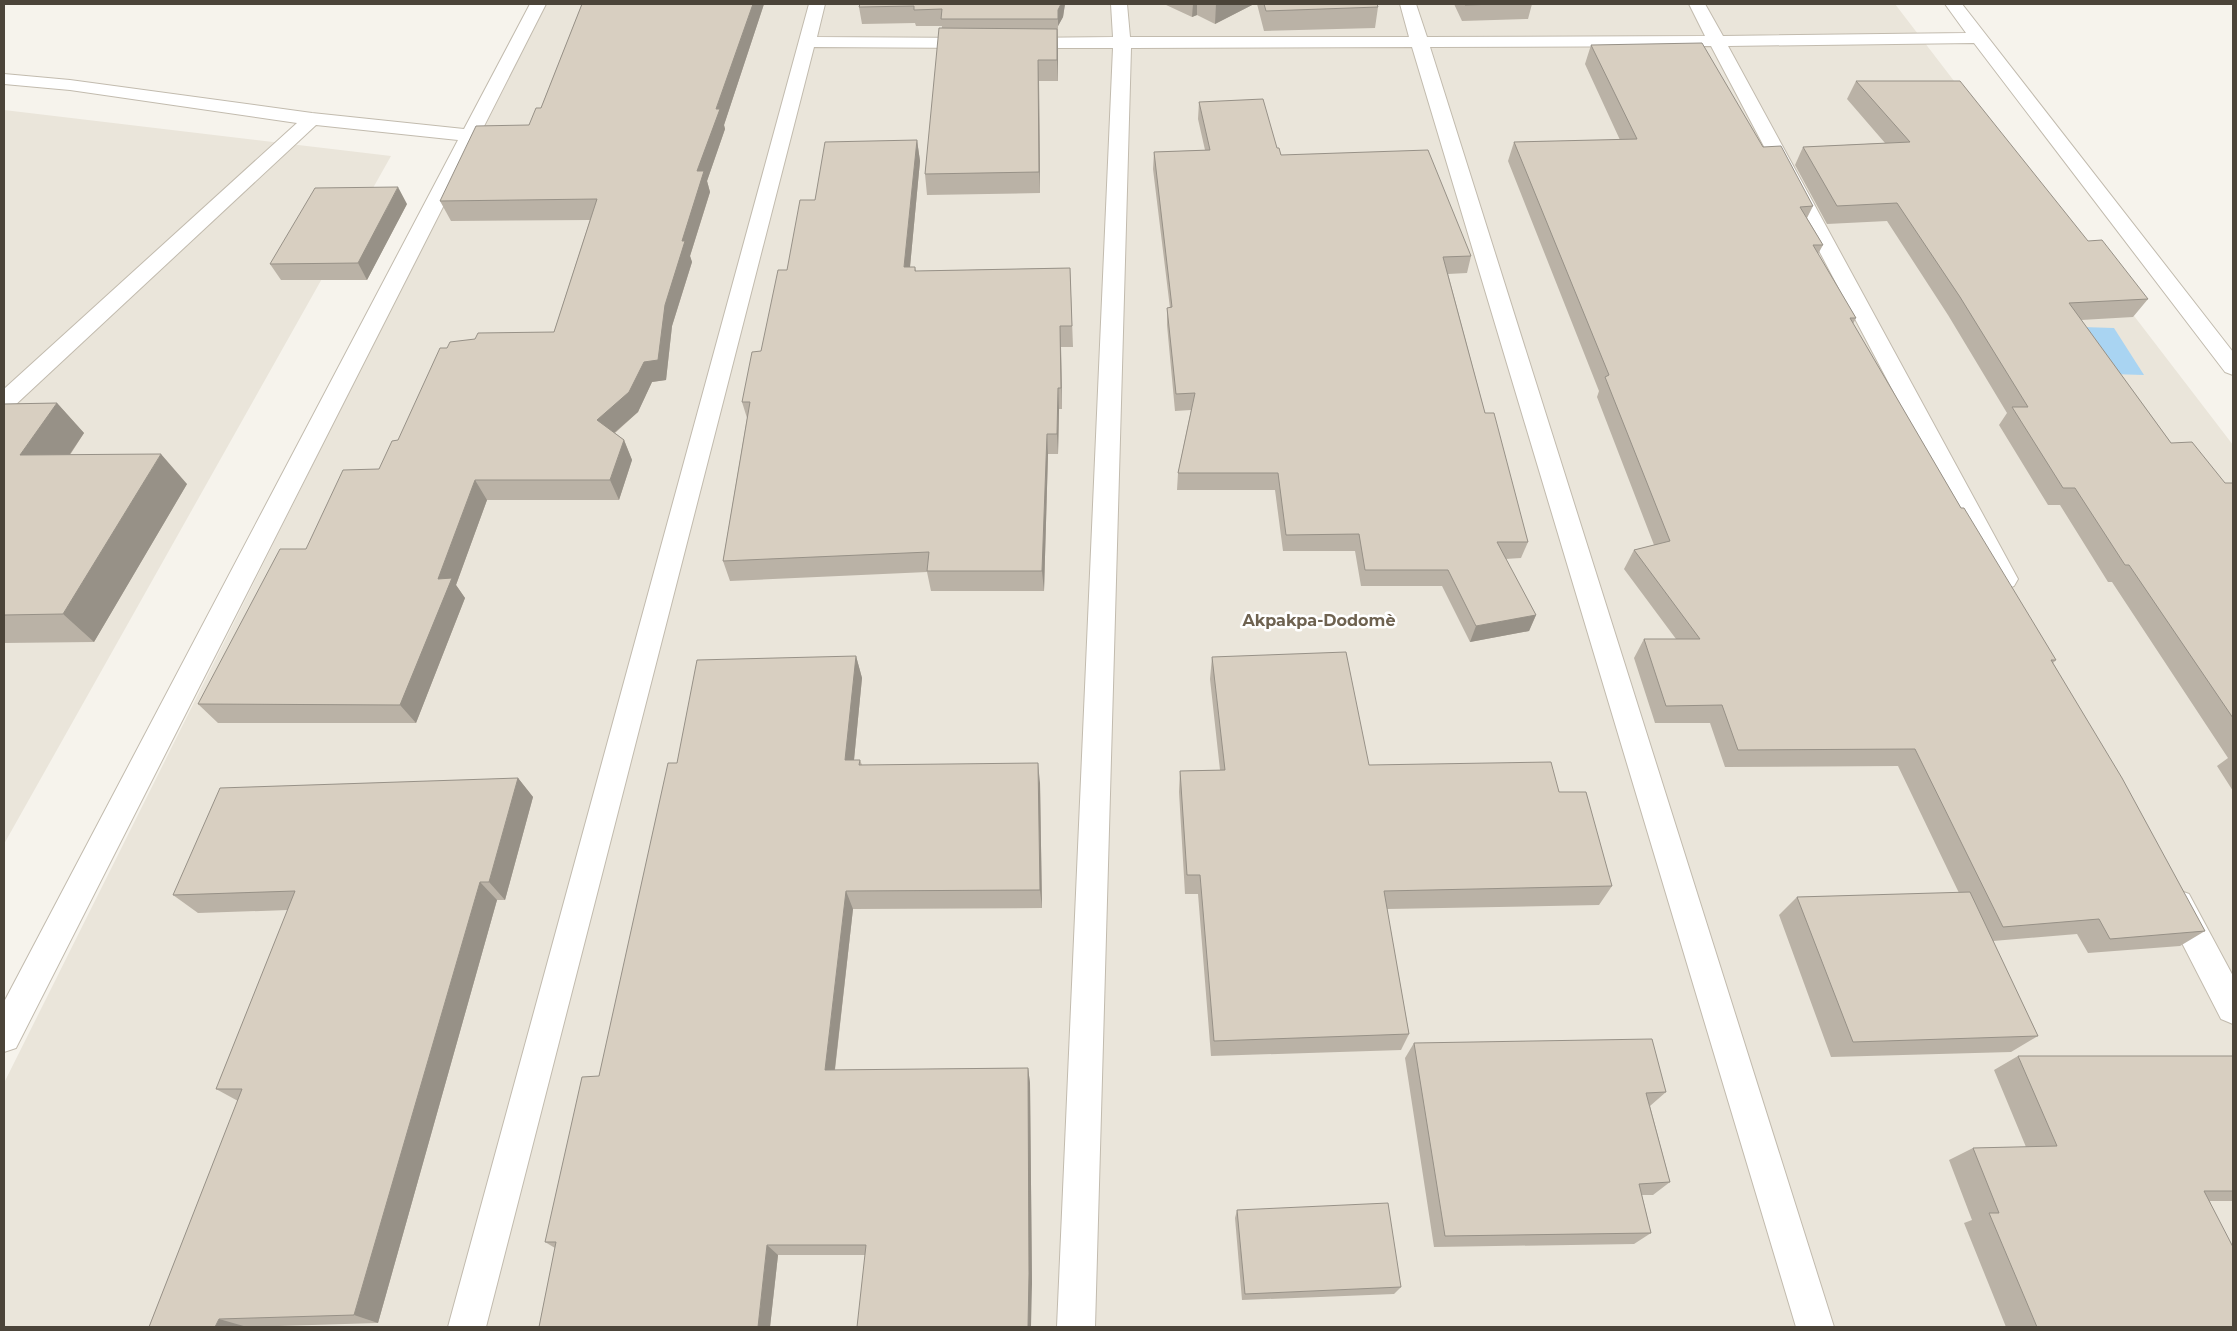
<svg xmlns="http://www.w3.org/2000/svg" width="2237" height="1331" font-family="Montserrat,sans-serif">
  <rect width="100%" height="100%" fill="#f6f3ec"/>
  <path fill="#eae5da" d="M 543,4 L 1895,4 L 2233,445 L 2233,1327 L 4,1327 L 4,1083 Z
    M 4,110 L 391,156 L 4,844 Z"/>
  <path fill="#a9d4f2" d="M 2082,327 L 2114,328 L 2144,375 L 2111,374 Z"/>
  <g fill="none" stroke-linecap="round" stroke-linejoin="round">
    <g stroke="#c2bbae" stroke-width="2">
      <path id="street" d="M 530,4 L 546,4 L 16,1048 L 4,1052 L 4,1002 L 458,140 L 316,125 L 12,408 L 4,410 L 4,389 L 297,123 L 70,90 L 4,84 L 4,74 L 70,80 L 312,113 L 464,129 Z
        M 809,4 L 825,4 L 817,37 L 976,38 L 982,39 L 985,43 L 982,47 L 976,48 L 814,47 L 486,1327 L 448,1327 Z
        M 1111,4 L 1127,4 L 1130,37 L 1409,37 L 1400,4 L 1416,4 L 1427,37 L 1705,36 L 1689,4 L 1705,4 L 1723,36 L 1966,33 L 1945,4 L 1962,4 L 2233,352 L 2233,375 L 2225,372 L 1974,43 L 1728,46 L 2018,579 L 2014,586 L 2005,589 L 1996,586 L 1711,46 L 1430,47 L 1834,1327 L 1796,1327 L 1412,47 L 1131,48 L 1095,1327 L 1057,1327 L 1113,48 L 1022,48 L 1016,47 L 1013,43 L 1016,39 L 1022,38 L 1113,37 Z
        M 2178,890 L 2189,894 L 2233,976 L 2233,1024 L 2221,1019 L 2162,904 L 2167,894 Z"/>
    </g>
    <use href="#street" fill="#fff" fill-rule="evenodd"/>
  </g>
  <path fill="#bab2a6" d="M 582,4 L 764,4 L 724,125 L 725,129 L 707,181 L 710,192 L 690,256 L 692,262 L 672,326 L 666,380 L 652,382 L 638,412 L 615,433 L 624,440 L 632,460 L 619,500 L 487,500 L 456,585 L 465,598 L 416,723 L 218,723 L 198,704 L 306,549 L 379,469 L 398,440 L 447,348 L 554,332 L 590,220 L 451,221 L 440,201 L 529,125 L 541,108 Z
    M 860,4 L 1065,4 L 1063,17 L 1058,26 L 1058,81 L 1039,81 L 1040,193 L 927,195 L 925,174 L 942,26 L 916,26 L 915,23 L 862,24 L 859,7 Z
    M 1164,4 L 1254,4 L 1215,24 L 1197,15 L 1192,17 Z
    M 1257,4 L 1377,4 L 1378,7 L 1375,28 L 1264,31 Z
    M 1454,4 L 1532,4 L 1528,19 L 1462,21 Z
    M 1591,45 L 1763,147 L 1813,206 L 1807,218 L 1823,245 L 1818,254 L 1856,318 L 1853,324 L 1961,508 L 2056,660 L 2053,663 L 2205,931 L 2180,946 L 2088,953 L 2077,934 L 1993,941 L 2038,1036 L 2011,1052 L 1831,1057 L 1779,915 L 1797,897 L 1959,893 L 1898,766 L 1725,767 L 1710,723 L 1655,723 L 1634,658 L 1644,639 L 1676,639 L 1624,569 L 1634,550 L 1654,545 L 1597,397 L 1599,391 L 1508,161 L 1514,142 L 1620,140 L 1585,64 Z
    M 1856,81 L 2088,241 L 2148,299 L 2133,317 L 2081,320 L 2171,443 L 2225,483 L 2233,483 L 2233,791 L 2217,766 L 2228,758 L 2112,582 L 2108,582 L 2060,505 L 2048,505 L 1999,425 L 2007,413 L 1948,315 L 1887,221 L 1827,224 L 1795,165 L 1803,147 L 1885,143 L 1847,99 Z
    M 1199,102 L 1277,148 L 1281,155 L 1471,256 L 1467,273 L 1448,274 L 1485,413 L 1528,542 L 1521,558 L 1505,559 L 1536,615 L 1529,631 L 1470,642 L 1442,586 L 1361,586 L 1355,551 L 1283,551 L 1275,490 L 1177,490 L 1178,473 L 1191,410 L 1175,411 L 1167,325 L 1167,308 L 1170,308 L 1153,169 L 1154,152 L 1205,150 L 1198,119 Z
    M 917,140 L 920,161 L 910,267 L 915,267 L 916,271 L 1070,268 L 1073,347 L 1061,347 L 1062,409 L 1059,409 L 1058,454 L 1048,454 L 1044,591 L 931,591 L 927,572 L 730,581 L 723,561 L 747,418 L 742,402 L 761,351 L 815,200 Z
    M 407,204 L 367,280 L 281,280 L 270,264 Z
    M 57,403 L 84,433 L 70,455 L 187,484 L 94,642 L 4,643 L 4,404 Z
    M 856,656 L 862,678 L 854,760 L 860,760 L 862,765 L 1040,783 L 1042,908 L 853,909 L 835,1070 L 1028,1068 L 1030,1083 L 1032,1284 L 865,1255 L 778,1255 L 770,1327 L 539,1327 L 555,1248 L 545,1242 L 599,1076 L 677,763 Z
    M 1212,657 L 1369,765 L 1559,792 L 1612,886 L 1599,905 L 1387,909 L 1409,1034 L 1401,1050 L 1211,1056 L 1198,894 L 1185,894 L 1179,792 L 1180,771 L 1220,770 L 1210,679 Z
    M 518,778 L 533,797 L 505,900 L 497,900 L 378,1323 L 247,1327 L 149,1327 L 238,1101 L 216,1089 L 288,910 L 198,913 L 173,895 Z
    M 1414,1043 L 1666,1092 L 1650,1106 L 1670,1182 L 1653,1195 L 1642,1195 L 1651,1233 L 1634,1244 L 1434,1247 L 1405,1058 Z
    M 2018,1056 L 2233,1056 L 2233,1201 L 2210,1201 L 2233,1327 L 2006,1327 L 1964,1223 L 1972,1220 L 1949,1160 L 1973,1148 L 2026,1147 L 1994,1070 Z
    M 1237,1210 L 1401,1287 L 1394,1294 L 1242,1300 L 1235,1218 Z"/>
  <path fill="#979187" d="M 753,4 L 764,4 L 724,125 L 725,129 L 707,181 L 710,192 L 690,256 L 692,262 L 672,326 L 666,380 L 652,382 L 638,412 L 606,440 L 597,420 L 665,305 L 682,241 L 697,171 L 716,109 Z
    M 1061,4 L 1065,4 L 1063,17 L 1058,26 L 1058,36 L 1058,10 Z
    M 1193,4 L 1197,4 L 1197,15 L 1192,17 Z
    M 1216,4 L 1254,4 L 1215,24 Z
    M 1057,29 L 1058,50 L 1058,81 L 1057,60 Z
    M 1038,60 L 1039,81 L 1040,193 L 1039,172 Z
    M 917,140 L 920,161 L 908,288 L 904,267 Z
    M 398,187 L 407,204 L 367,280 L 358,263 Z
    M 1060,326 L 1061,347 L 1062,409 L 1061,388 Z
    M 1058,388 L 1059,409 L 1058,454 L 1057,434 Z
    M 57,403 L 84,433 L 49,485 L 20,455 Z
    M 1047,434 L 1048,454 L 1044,591 L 1042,571 Z
    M 624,440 L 632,460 L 619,500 L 610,480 Z
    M 161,454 L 187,484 L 94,642 L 63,614 Z
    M 475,480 L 487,500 L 456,585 L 465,598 L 416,723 L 400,705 L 438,579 Z
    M 1536,615 L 1529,631 L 1470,642 L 1476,626 Z
    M 856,656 L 862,678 L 852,780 L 845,760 Z
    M 1038,763 L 1040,783 L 1042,908 L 1040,890 Z
    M 518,778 L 533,797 L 505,900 L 489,882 Z
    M 480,882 L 497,900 L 378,1323 L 354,1315 Z
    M 846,891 L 853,909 L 833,1085 L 825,1070 Z
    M 1028,1068 L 1030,1083 L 1032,1284 L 1031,1327 L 1028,1327 Z
    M 767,1245 L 778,1255 L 770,1327 L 758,1327 Z
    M 219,1319 L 247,1327 L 215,1327 Z"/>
  <path fill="#d8cfc1" stroke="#979187" d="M 582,4 L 753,4 L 716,109 L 720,109 L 697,171 L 704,171 L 682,241 L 685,241 L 665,305 L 658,360 L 644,362 L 629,392 L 597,420 L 624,440 L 610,480 L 475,480 L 438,579 L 452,578 L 400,705 L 198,704 L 280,549 L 306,549 L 343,470 L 379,469 L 392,441 L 398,440 L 440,348 L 447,348 L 450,342 L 475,339 L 478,333 L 554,332 L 597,199 L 440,201 L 476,126 L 529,125 L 536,108 L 541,108 Z
    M 860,4 L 1061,4 L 1058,10 L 1058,19 L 941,19 L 942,9 L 914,10 L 914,6 L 859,7 Z
    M 1264,4 L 1377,4 L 1378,7 L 1266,11 Z
    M 1465,4 L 1498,4 L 1465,5 Z
    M 939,28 L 1057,29 L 1057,60 L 1038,60 L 1039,172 L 925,174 Z
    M 1702,43 L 1763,147 L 1781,146 L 1813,206 L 1800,207 L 1823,245 L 1813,245 L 1856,318 L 1850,318 L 1961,508 L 1964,508 L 2056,660 L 2051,660 L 2122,778 L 2205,931 L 2110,939 L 2099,919 L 2003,927 L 1915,749 L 1738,750 L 1722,705 L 1666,706 L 1644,639 L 1700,639 L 1634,550 L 1670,541 L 1605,377 L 1609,375 L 1514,142 L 1637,139 L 1591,45 Z
    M 1856,81 L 1960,81 L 2088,241 L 2102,240 L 2148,299 L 2069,303 L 2171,443 L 2192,442 L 2225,483 L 2233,483 L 2233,718 L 2129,565 L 2125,565 L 2075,488 L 2063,488 L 2012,407 L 2028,407 L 1960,297 L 1897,203 L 1837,206 L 1803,147 L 1910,142 Z
    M 1263,99 L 1277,148 L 1279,148 L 1281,155 L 1428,150 L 1471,256 L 1443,257 L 1485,413 L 1494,413 L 1528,542 L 1497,542 L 1536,615 L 1476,626 L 1448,570 L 1365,570 L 1359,534 L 1286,535 L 1278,473 L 1178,473 L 1195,393 L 1176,394 L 1167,308 L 1172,307 L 1154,152 L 1210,150 L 1199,102 Z
    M 917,140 L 904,267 L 915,267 L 915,271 L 1070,268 L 1072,326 L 1060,326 L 1061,388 L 1058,388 L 1057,434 L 1047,434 L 1042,571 L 927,571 L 929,552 L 723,561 L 750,402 L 742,402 L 752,352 L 761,351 L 778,270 L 787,270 L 800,200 L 815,200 L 825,142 Z
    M 398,187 L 358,263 L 270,264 L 315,188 Z
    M 57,403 L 20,455 L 161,454 L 63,614 L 4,615 L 4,404 Z
    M 1346,652 L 1369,765 L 1551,762 L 1559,792 L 1586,792 L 1612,886 L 1384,891 L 1409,1034 L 1214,1041 L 1200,875 L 1187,875 L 1180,771 L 1225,770 L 1212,657 Z
    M 856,656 L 845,760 L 860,760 L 859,765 L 1038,763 L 1040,890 L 846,891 L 825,1070 L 1028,1068 L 1029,1274 L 1028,1327 L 857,1327 L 866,1245 L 767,1245 L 758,1327 L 539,1327 L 556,1242 L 545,1242 L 582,1077 L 599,1076 L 668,763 L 677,763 L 697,660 Z
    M 518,778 L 489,882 L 480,882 L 354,1315 L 219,1319 L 215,1327 L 149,1327 L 242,1089 L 216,1089 L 295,891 L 173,895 L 220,788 Z
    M 1970,892 L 2038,1036 L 1853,1042 L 1797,897 Z
    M 1652,1039 L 1666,1092 L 1646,1093 L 1670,1182 L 1639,1184 L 1651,1233 L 1445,1236 L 1414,1043 Z
    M 2018,1056 L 2233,1056 L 2233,1191 L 2204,1191 L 2233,1247 L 2233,1327 L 2037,1327 L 1989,1213 L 1999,1213 L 1973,1148 L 2057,1146 Z
    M 1388,1203 L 1401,1287 L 1245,1294 L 1237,1210 Z"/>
  <g text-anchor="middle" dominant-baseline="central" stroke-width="5" stroke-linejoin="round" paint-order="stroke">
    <g font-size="16" font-weight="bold" fill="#6e6250" stroke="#fff">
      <text x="1319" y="620">Akpakpa-Dodomè</text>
    </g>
  </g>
  <rect width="2237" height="1331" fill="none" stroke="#4b4439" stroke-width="10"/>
</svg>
